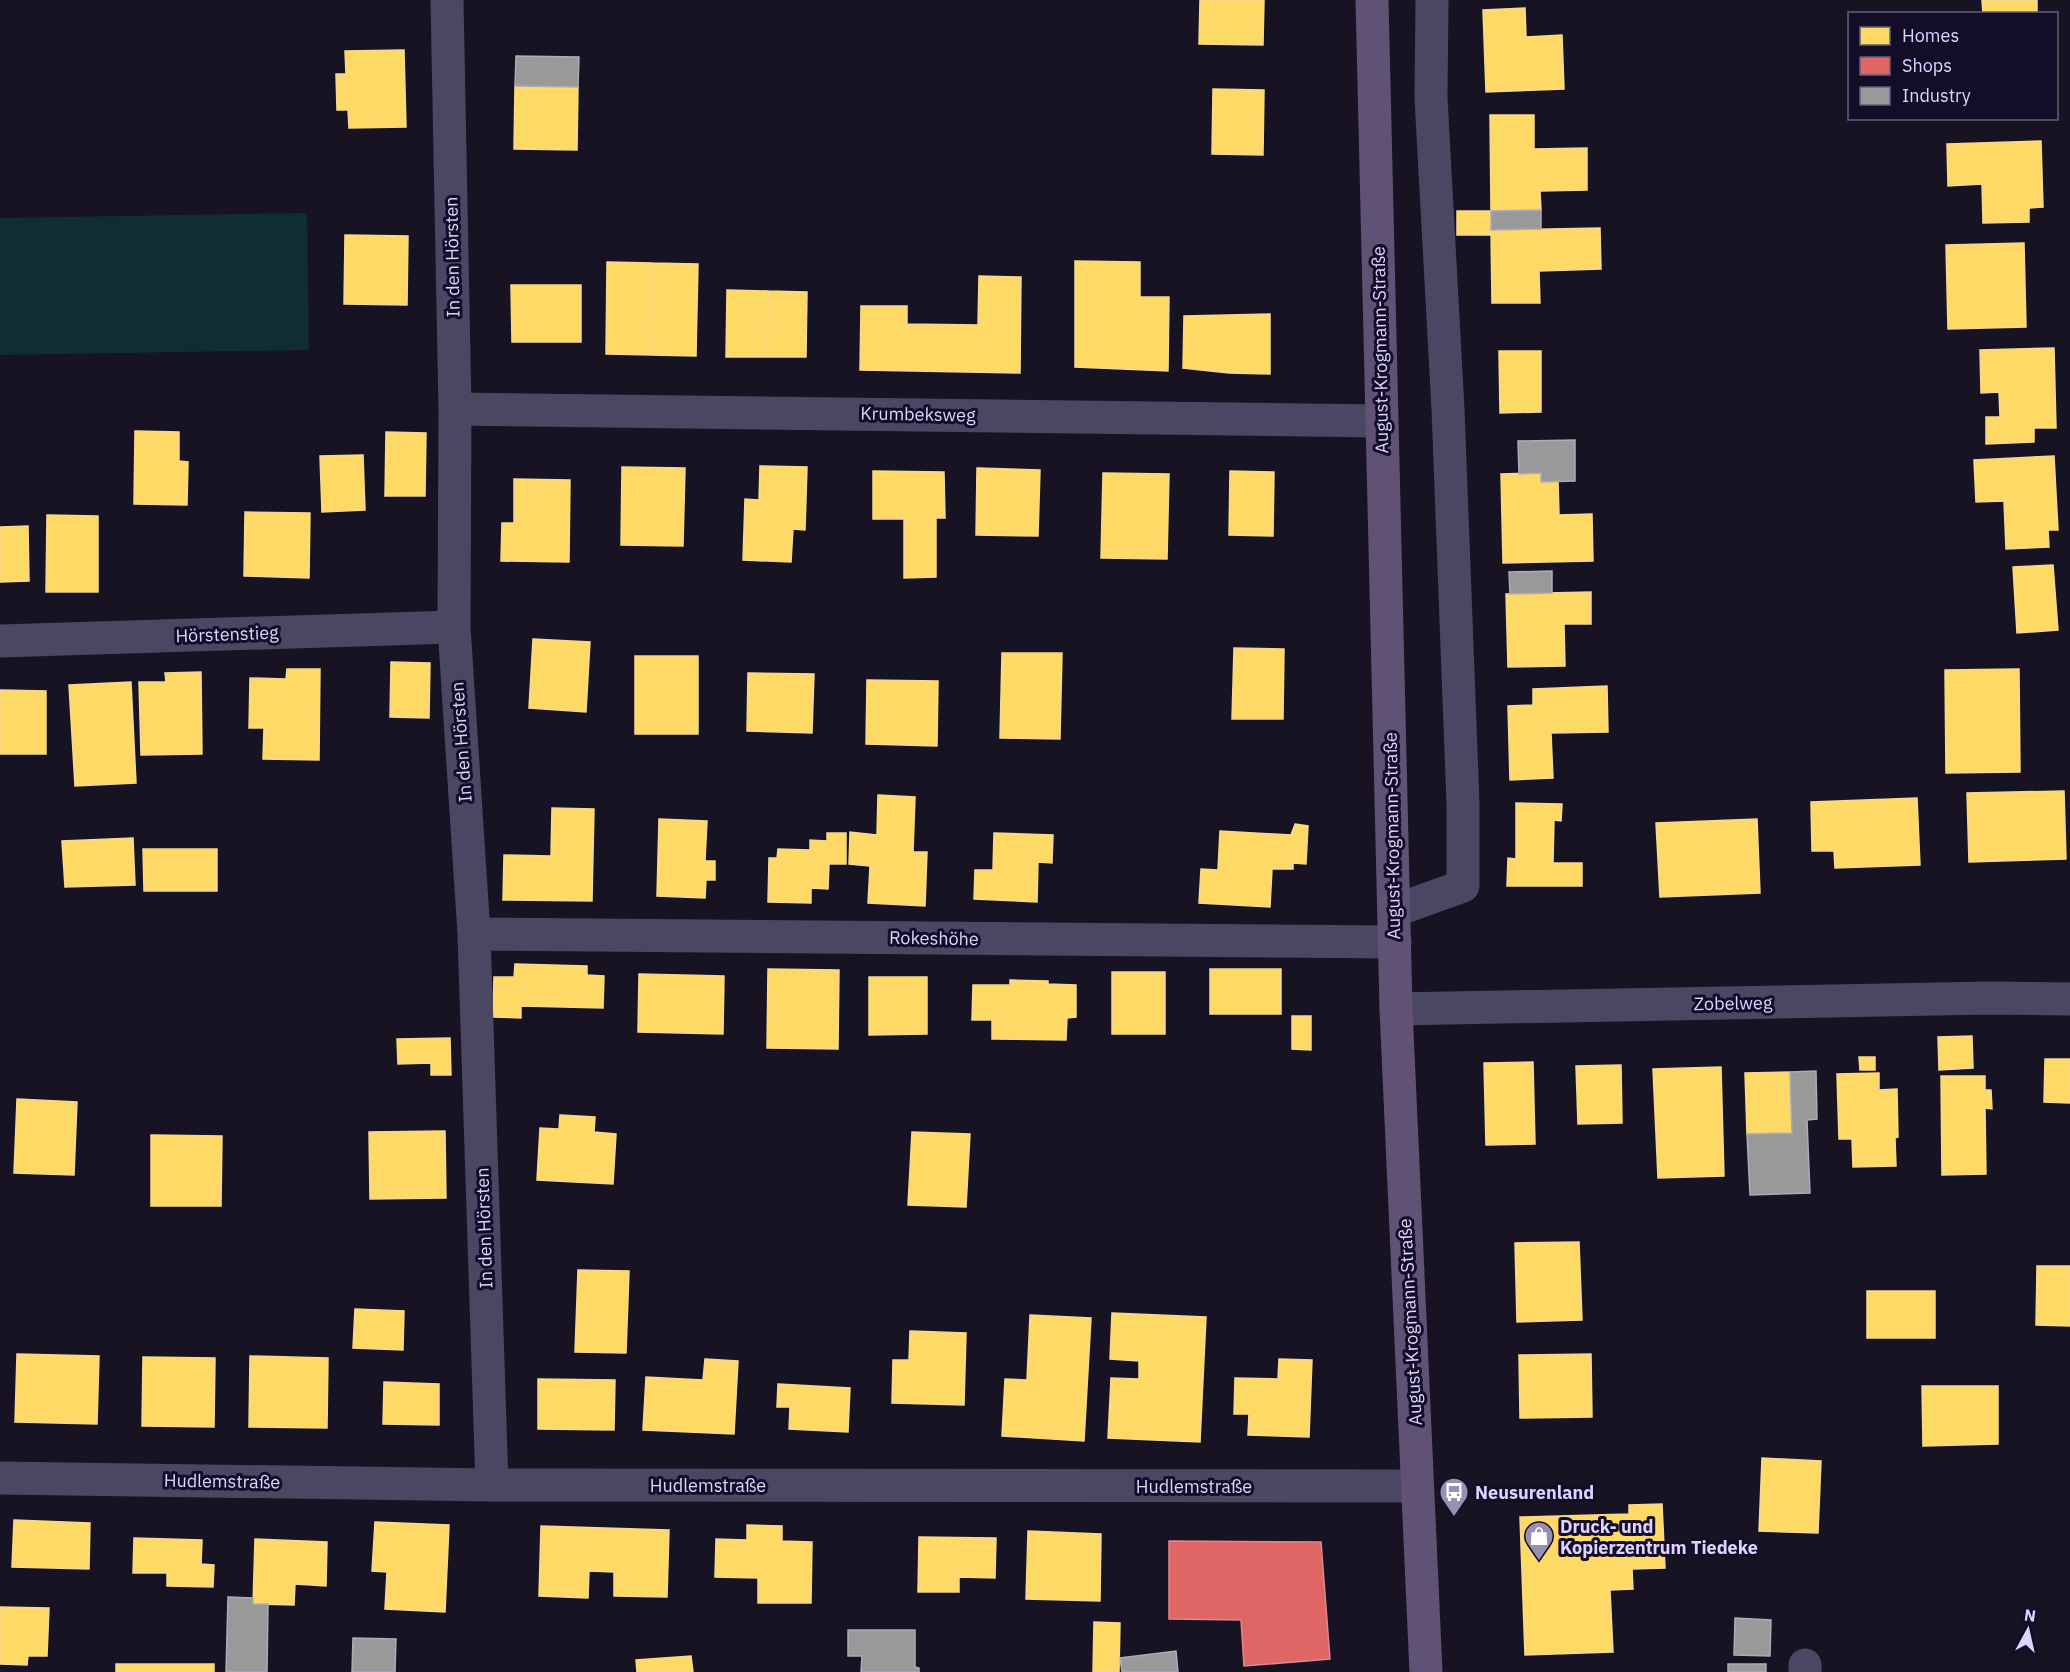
<svg xmlns="http://www.w3.org/2000/svg" width="2070" height="1672" font-family="'IBM Plex Sans',sans-serif">
  <rect width="100%" height="100%" fill="#171322"/>
  <path fill="#102d31" d="M 307,213 L 309,350 L 0,355 L 0,218 Z"/>
  <path fill="#ffd966" stroke="#f5d894" stroke-width="1.5" d="M 1200,0 L 1264,0 L 1263,45 L 1199,44 Z
    M 1982,0 L 2037,0 L 2037,12 L 1983,14 Z
    M 1525,8 L 1526,37 L 1562,35 L 1564,89 L 1486,92 L 1483,10 Z
    M 404,50 L 406,127 L 349,128 L 348,110 L 337,110 L 336,74 L 346,74 L 345,51 Z
    M 515,86 L 578,87 L 577,150 L 514,149 Z
    M 1213,89 L 1264,90 L 1263,155 L 1212,154 Z
    M 1490,115 L 1534,115 L 1534,149 L 1587,148 L 1587,190 L 1540,191 L 1541,210 L 1491,211 Z
    M 2041,141 L 2043,207 L 2029,208 L 2029,222 L 1983,223 L 1982,184 L 1948,186 L 1947,144 Z
    M 1457,211 L 1491,211 L 1491,235 L 1457,235 Z
    M 1600,228 L 1601,269 L 1539,271 L 1540,303 L 1492,303 L 1491,230 Z
    M 345,235 L 408,236 L 407,305 L 344,304 Z
    M 2024,243 L 2026,327 L 1948,329 L 1946,245 Z
    M 1075,261 L 1140,262 L 1140,297 L 1169,297 L 1168,371 L 1075,367 Z
    M 607,262 L 652,263 L 651,355 L 606,354 Z
    M 652,263 L 698,264 L 696,356 L 651,355 Z
    M 979,276 L 1021,277 L 1020,373 L 860,370 L 861,306 L 907,306 L 907,324 L 978,325 Z
    M 511,285 L 581,285 L 581,342 L 512,342 Z
    M 727,290 L 768,291 L 767,357 L 726,357 Z
    M 768,291 L 807,292 L 806,357 L 767,357 Z
    M 1270,314 L 1270,374 L 1229,373 L 1183,368 L 1184,316 Z
    M 2054,348 L 2056,428 L 2034,428 L 2034,442 L 1986,444 L 1986,417 L 2000,417 L 1999,392 L 1981,393 L 1980,350 Z
    M 1499,351 L 1541,351 L 1541,412 L 1500,413 Z
    M 135,431 L 179,432 L 179,461 L 188,462 L 187,505 L 134,504 Z
    M 386,432 L 426,433 L 425,496 L 385,496 Z
    M 363,455 L 365,510 L 322,512 L 320,456 Z
    M 2054,456 L 2058,530 L 2048,530 L 2049,547 L 2006,549 L 2004,501 L 1976,502 L 1974,460 Z
    M 760,466 L 807,467 L 805,530 L 793,529 L 791,562 L 743,560 L 745,499 L 759,500 Z
    M 622,467 L 685,468 L 683,546 L 621,545 Z
    M 977,468 L 1040,470 L 1038,536 L 976,535 Z
    M 873,471 L 944,472 L 945,518 L 936,518 L 936,577 L 904,578 L 904,519 L 873,519 Z
    M 1230,471 L 1274,472 L 1273,536 L 1229,535 Z
    M 1103,473 L 1169,474 L 1167,559 L 1101,558 Z
    M 1541,473 L 1541,482 L 1558,481 L 1559,515 L 1592,514 L 1593,561 L 1503,563 L 1501,474 Z
    M 514,479 L 570,480 L 569,562 L 501,561 L 502,523 L 514,523 Z
    M 245,512 L 310,513 L 309,578 L 244,576 Z
    M 47,515 L 98,516 L 98,592 L 46,592 Z
    M 28,526 L 29,581 L 0,582 L 0,527 Z
    M 2053,565 L 2058,630 L 2017,633 L 2013,567 Z
    M 1591,592 L 1591,624 L 1564,624 L 1565,666 L 1508,667 L 1506,594 Z
    M 533,639 L 590,642 L 586,712 L 529,708 Z
    M 1234,648 L 1284,649 L 1283,719 L 1232,719 Z
    M 1002,653 L 1062,653 L 1060,739 L 1000,738 Z
    M 635,656 L 698,656 L 698,734 L 635,734 Z
    M 391,662 L 430,663 L 429,718 L 390,717 Z
    M 287,669 L 320,669 L 319,760 L 263,759 L 264,728 L 249,728 L 250,678 L 286,679 Z
    M 2019,669 L 2020,772 L 1946,773 L 1945,670 Z
    M 201,672 L 202,754 L 141,755 L 139,682 L 166,682 L 165,673 Z
    M 748,673 L 814,674 L 812,733 L 747,731 Z
    M 867,680 L 938,681 L 937,746 L 866,744 Z
    M 131,682 L 136,783 L 75,786 L 69,685 Z
    M 1607,686 L 1608,732 L 1551,733 L 1553,778 L 1510,780 L 1508,706 L 1533,705 L 1533,689 Z
    M 0,690 L 46,691 L 46,754 L 0,754 Z
    M 2064,791 L 2066,859 L 1969,862 L 1967,793 Z
    M 878,795 L 915,797 L 913,852 L 927,852 L 925,906 L 868,903 L 870,866 L 849,864 L 850,832 L 877,835 Z
    M 1917,798 L 1920,865 L 1835,868 L 1834,851 L 1812,851 L 1811,802 Z
    M 1516,803 L 1562,804 L 1561,821 L 1554,820 L 1553,863 L 1582,863 L 1582,886 L 1507,886 L 1508,858 L 1516,859 Z
    M 552,808 L 594,809 L 592,901 L 503,900 L 504,855 L 551,856 Z
    M 659,819 L 707,821 L 705,861 L 715,861 L 715,880 L 706,880 L 705,898 L 657,896 Z
    M 1757,819 L 1760,893 L 1660,897 L 1656,823 Z
    M 1295,824 L 1308,826 L 1306,864 L 1293,863 L 1293,869 L 1272,869 L 1270,907 L 1199,903 L 1201,869 L 1218,870 L 1220,831 L 1291,835 Z
    M 827,833 L 846,833 L 846,864 L 829,864 L 828,889 L 811,888 L 811,903 L 768,902 L 769,858 L 777,858 L 778,849 L 810,850 L 810,840 L 827,841 Z
    M 994,833 L 1053,835 L 1052,863 L 1038,862 L 1037,902 L 974,899 L 975,870 L 993,870 Z
    M 133,838 L 135,885 L 65,887 L 62,841 Z
    M 143,849 L 217,849 L 217,891 L 144,891 Z
    M 515,964 L 587,966 L 587,975 L 604,976 L 603,1008 L 521,1006 L 521,1018 L 493,1017 L 494,977 L 514,977 Z
    M 768,969 L 839,970 L 838,1049 L 767,1048 Z
    M 1210,969 L 1281,969 L 1281,1014 L 1210,1014 Z
    M 1112,972 L 1165,972 L 1165,1034 L 1112,1034 Z
    M 639,974 L 724,976 L 723,1034 L 638,1032 Z
    M 869,977 L 927,977 L 927,1034 L 869,1035 Z
    M 1010,980 L 1048,981 L 1048,984 L 1076,985 L 1076,1017 L 1067,1018 L 1066,1040 L 992,1039 L 992,1020 L 972,1020 L 973,985 L 1010,985 Z
    M 1292,1016 L 1311,1016 L 1311,1050 L 1292,1049 Z
    M 1972,1036 L 1973,1068 L 1939,1070 L 1938,1037 Z
    M 450,1038 L 451,1075 L 431,1075 L 431,1063 L 398,1064 L 397,1039 Z
    M 1859,1057 L 1875,1057 L 1875,1070 L 1860,1070 Z
    M 2045,1059 L 2070,1059 L 2070,1103 L 2044,1102 Z
    M 1533,1062 L 1535,1144 L 1486,1145 L 1484,1063 Z
    M 1621,1065 L 1622,1123 L 1578,1124 L 1576,1066 Z
    M 1721,1067 L 1724,1176 L 1658,1178 L 1653,1069 Z
    M 1790,1072 L 1792,1133 L 1747,1134 L 1745,1073 Z
    M 1879,1073 L 1879,1090 L 1897,1089 L 1898,1137 L 1895,1138 L 1896,1166 L 1853,1167 L 1852,1139 L 1839,1139 L 1837,1074 Z
    M 1941,1076 L 1985,1076 L 1985,1090 L 1991,1090 L 1992,1109 L 1985,1108 L 1986,1174 L 1942,1175 Z
    M 17,1099 L 77,1102 L 74,1175 L 14,1173 Z
    M 560,1115 L 595,1117 L 594,1132 L 616,1134 L 613,1184 L 537,1180 L 540,1128 L 559,1129 Z
    M 445,1131 L 446,1198 L 370,1199 L 369,1132 Z
    M 912,1132 L 970,1134 L 966,1207 L 908,1205 Z
    M 151,1135 L 222,1136 L 221,1206 L 151,1206 Z
    M 1579,1242 L 1582,1320 L 1517,1322 L 1515,1243 Z
    M 2037,1266 L 2070,1266 L 2070,1326 L 2036,1325 Z
    M 578,1270 L 629,1271 L 626,1353 L 575,1352 Z
    M 1867,1291 L 1935,1291 L 1935,1338 L 1867,1338 Z
    M 355,1309 L 404,1311 L 403,1350 L 353,1348 Z
    M 1112,1313 L 1206,1317 L 1200,1442 L 1108,1438 L 1111,1378 L 1139,1379 L 1139,1361 L 1110,1359 Z
    M 1030,1315 L 1091,1318 L 1084,1441 L 1002,1436 L 1005,1379 L 1027,1380 Z
    M 910,1331 L 966,1333 L 964,1405 L 892,1403 L 893,1360 L 909,1360 Z
    M 17,1354 L 99,1356 L 97,1424 L 15,1422 Z
    M 1591,1354 L 1592,1417 L 1520,1418 L 1519,1355 Z
    M 250,1356 L 328,1358 L 327,1428 L 249,1427 Z
    M 143,1357 L 215,1358 L 214,1427 L 142,1426 Z
    M 705,1359 L 738,1361 L 734,1434 L 643,1430 L 646,1377 L 703,1380 Z
    M 1279,1359 L 1312,1360 L 1309,1437 L 1248,1435 L 1249,1414 L 1234,1414 L 1235,1378 L 1278,1379 Z
    M 538,1379 L 615,1380 L 614,1430 L 538,1429 Z
    M 384,1382 L 439,1384 L 439,1425 L 383,1424 Z
    M 778,1384 L 850,1388 L 848,1432 L 789,1429 L 790,1407 L 777,1407 Z
    M 1922,1386 L 1998,1386 L 1998,1444 L 1923,1446 Z
    M 1762,1458 L 1821,1461 L 1818,1533 L 1759,1531 Z
    M 1662,1504 L 1665,1568 L 1632,1569 L 1633,1589 L 1610,1590 L 1613,1652 L 1525,1655 L 1520,1517 L 1629,1514 L 1629,1505 Z
    M 14,1520 L 90,1523 L 89,1569 L 12,1567 Z
    M 375,1522 L 449,1525 L 445,1612 L 385,1609 L 387,1572 L 372,1571 Z
    M 747,1525 L 782,1526 L 782,1541 L 812,1542 L 811,1603 L 758,1603 L 758,1578 L 715,1577 L 716,1539 L 747,1540 Z
    M 541,1526 L 669,1530 L 667,1597 L 614,1596 L 614,1572 L 589,1571 L 588,1598 L 539,1596 Z
    M 1028,1531 L 1101,1534 L 1100,1601 L 1026,1599 Z
    M 919,1537 L 996,1538 L 995,1578 L 959,1577 L 959,1592 L 918,1592 Z
    M 134,1538 L 202,1540 L 201,1564 L 214,1565 L 213,1587 L 167,1586 L 167,1573 L 133,1573 Z
    M 255,1539 L 327,1542 L 326,1586 L 295,1584 L 294,1605 L 253,1604 Z
    M 0,1607 L 49,1608 L 47,1656 L 28,1656 L 27,1665 L 0,1664 Z
    M 1094,1622 L 1120,1623 L 1119,1672 L 1093,1672 Z
    M 691,1656 L 693,1672 L 637,1672 L 636,1660 Z
    M 116,1664 L 214,1664 L 214,1672 L 116,1672 Z"/>
  <path fill="#e06666" stroke="#df8794" stroke-width="1.5" d="M 1169,1541 L 1321,1542 L 1330,1659 L 1244,1666 L 1241,1620 L 1169,1619 Z"/>
  <path fill="#999" stroke="#adabb8" stroke-width="1.5" d="M 516,56 L 579,57 L 578,87 L 515,86 Z
    M 1541,210 L 1541,229 L 1491,230 L 1491,211 Z
    M 1575,440 L 1575,481 L 1541,482 L 1541,473 L 1519,474 L 1518,441 Z
    M 1552,571 L 1552,593 L 1510,594 L 1509,572 Z
    M 1816,1071 L 1817,1119 L 1807,1120 L 1810,1193 L 1750,1195 L 1747,1134 L 1792,1133 L 1790,1072 Z
    M 228,1597 L 253,1598 L 253,1604 L 268,1604 L 267,1672 L 226,1672 Z
    M 1735,1618 L 1771,1620 L 1770,1656 L 1734,1655 Z
    M 848,1630 L 915,1630 L 915,1667 L 919,1668 L 919,1672 L 861,1672 L 862,1656 L 848,1656 Z
    M 353,1638 L 396,1639 L 395,1672 L 352,1672 Z
    M 1176,1651 L 1178,1672 L 1122,1672 L 1120,1658 Z
    M 1728,1664 L 1766,1664 L 1766,1672 L 1728,1672 Z"/>
  <g fill="none" stroke-linecap="round" stroke-linejoin="round">
    <path stroke="#4b4763" stroke-width="33" d="M 447,0 L 455,409 L 454,627 L 474,934 L 492,1485
      M 455,409 L 1381,421
      M 0,641 L 454,627
      M 1394,911 L 1463,886 L 1463,804 L 1448,409 L 1431,98 L 1432,0
      M 474,934 L 1395,942
      M 1396,1009 L 1990,998 L 2070,999
      M 0,1478 L 492,1485 L 1417,1486
      M 1805,1665 L 1805,1672"/>
    <path stroke="#605274" stroke-width="33" d="M 1372,0 L 1396,1009 L 1426,1672"/>
  </g>
  <defs>
    <g id="bus-pin" transform="scale(1.5)"><path d="M0 17L-7.5 6A9.5 9.5 0 1 1 7.5 6Z" fill="#9890b2" stroke="#140d28"/><path d="M-5-6H5V4H4V6H2V4H-2V6H-4V4H-5ZM-3.5-4V0h7V-4ZM-3.5 1.2v1.5H-2V1.2ZM2 1.2v1.5H3.5V1.2Z" fill="#fff"/></g>
    <g id="shop-pin" transform="scale(1.5)"><path d="M0 17L-7.5 6A9.5 9.5 0 1 1 7.5 6Z" fill="#9890b2" stroke="#140d28"/><path d="M-5-2.5h2.3a2.7 3.5 0 0 1 5.4 0H5L5.5 6h-11ZM-1.5-2.5h3a1.5 2.3 0 0 0-3 0Z" fill="#fff"/></g>
  </defs>
  <g fill-rule="evenodd">
    <use href="#bus-pin" x="1454" y="1492"/>
    <use href="#shop-pin" x="1539" y="1536"/>
  </g>
  <g text-anchor="middle" dominant-baseline="central" stroke-width="6" stroke-linejoin="round" paint-order="stroke">
    <g font-size="18" fill="#ddd4ff" stroke="#140d28">
      <text transform="translate(452 257) rotate(-91)">In den Hörsten</text>
      <text transform="translate(1380 350) rotate(-91)">August-Krogmann-Straße</text>
      <text transform="translate(918 414) rotate(1)">Krumbeksweg</text>
      <text transform="translate(227 634) rotate(-2)">Hörstenstieg</text>
      <text transform="translate(461 742) rotate(-94)">In den Hörsten</text>
      <text transform="translate(1392 836) rotate(-91)">August-Krogmann-Straße</text>
      <text transform="translate(934 938) rotate(1)">Rokeshöhe</text>
      <text transform="translate(1733 1003) rotate(-1)">Zobelweg</text>
      <text transform="translate(484 1228) rotate(-92)">In den Hörsten</text>
      <text transform="translate(1410 1322) rotate(-93)">August-Krogmann-Straße</text>
      <text transform="translate(222 1481) rotate(1)">Hudlemstraße</text>
      <text x="708" y="1485">Hudlemstraße</text>
      <text x="1194" y="1486">Hudlemstraße</text>
    </g>
    <g font-size="18" font-weight="bold" fill="#ddd4ff" stroke="#140d28" text-anchor="start">
      <text x="1475" y="1492">Neusurenland</text>
      <text x="1560" y="1526">Druck- und<tspan x="1560" dy="21">Kopierzentrum Tiedeke</tspan></text>
    </g>
  </g>
  <rect x="1848" y="12" width="210" height="108" fill="#140d28" stroke="#645d7e" stroke-width="1.5"/>
  <rect x="1860" y="27" width="30" height="18" fill="#ffd966" stroke="#645d7e" stroke-width="1.5"/>
  <text x="1902" y="42" font-size="18" fill="#ddd4ff">Homes</text>
  <rect x="1860" y="57" width="30" height="18" fill="#e06666" stroke="#645d7e" stroke-width="1.5"/>
  <text x="1902" y="72" font-size="18" fill="#ddd4ff">Shops</text>
  <rect x="1860" y="87" width="30" height="18" fill="#999999" stroke="#645d7e" stroke-width="1.5"/>
  <text x="1902" y="102" font-size="18" fill="#ddd4ff">Industry</text>
  <g transform="translate(2028 1630) rotate(8)" stroke="#140d28" stroke-width="4.5" paint-order="stroke">
  <path d="M0-4.5L10 22L0 15L-10 22Z" fill="#ddd4ff"/>
  <text y="-9" font-size="16" font-weight="bold" text-anchor="middle" fill="#ddd4ff">N</text>
  </g>
</svg>
